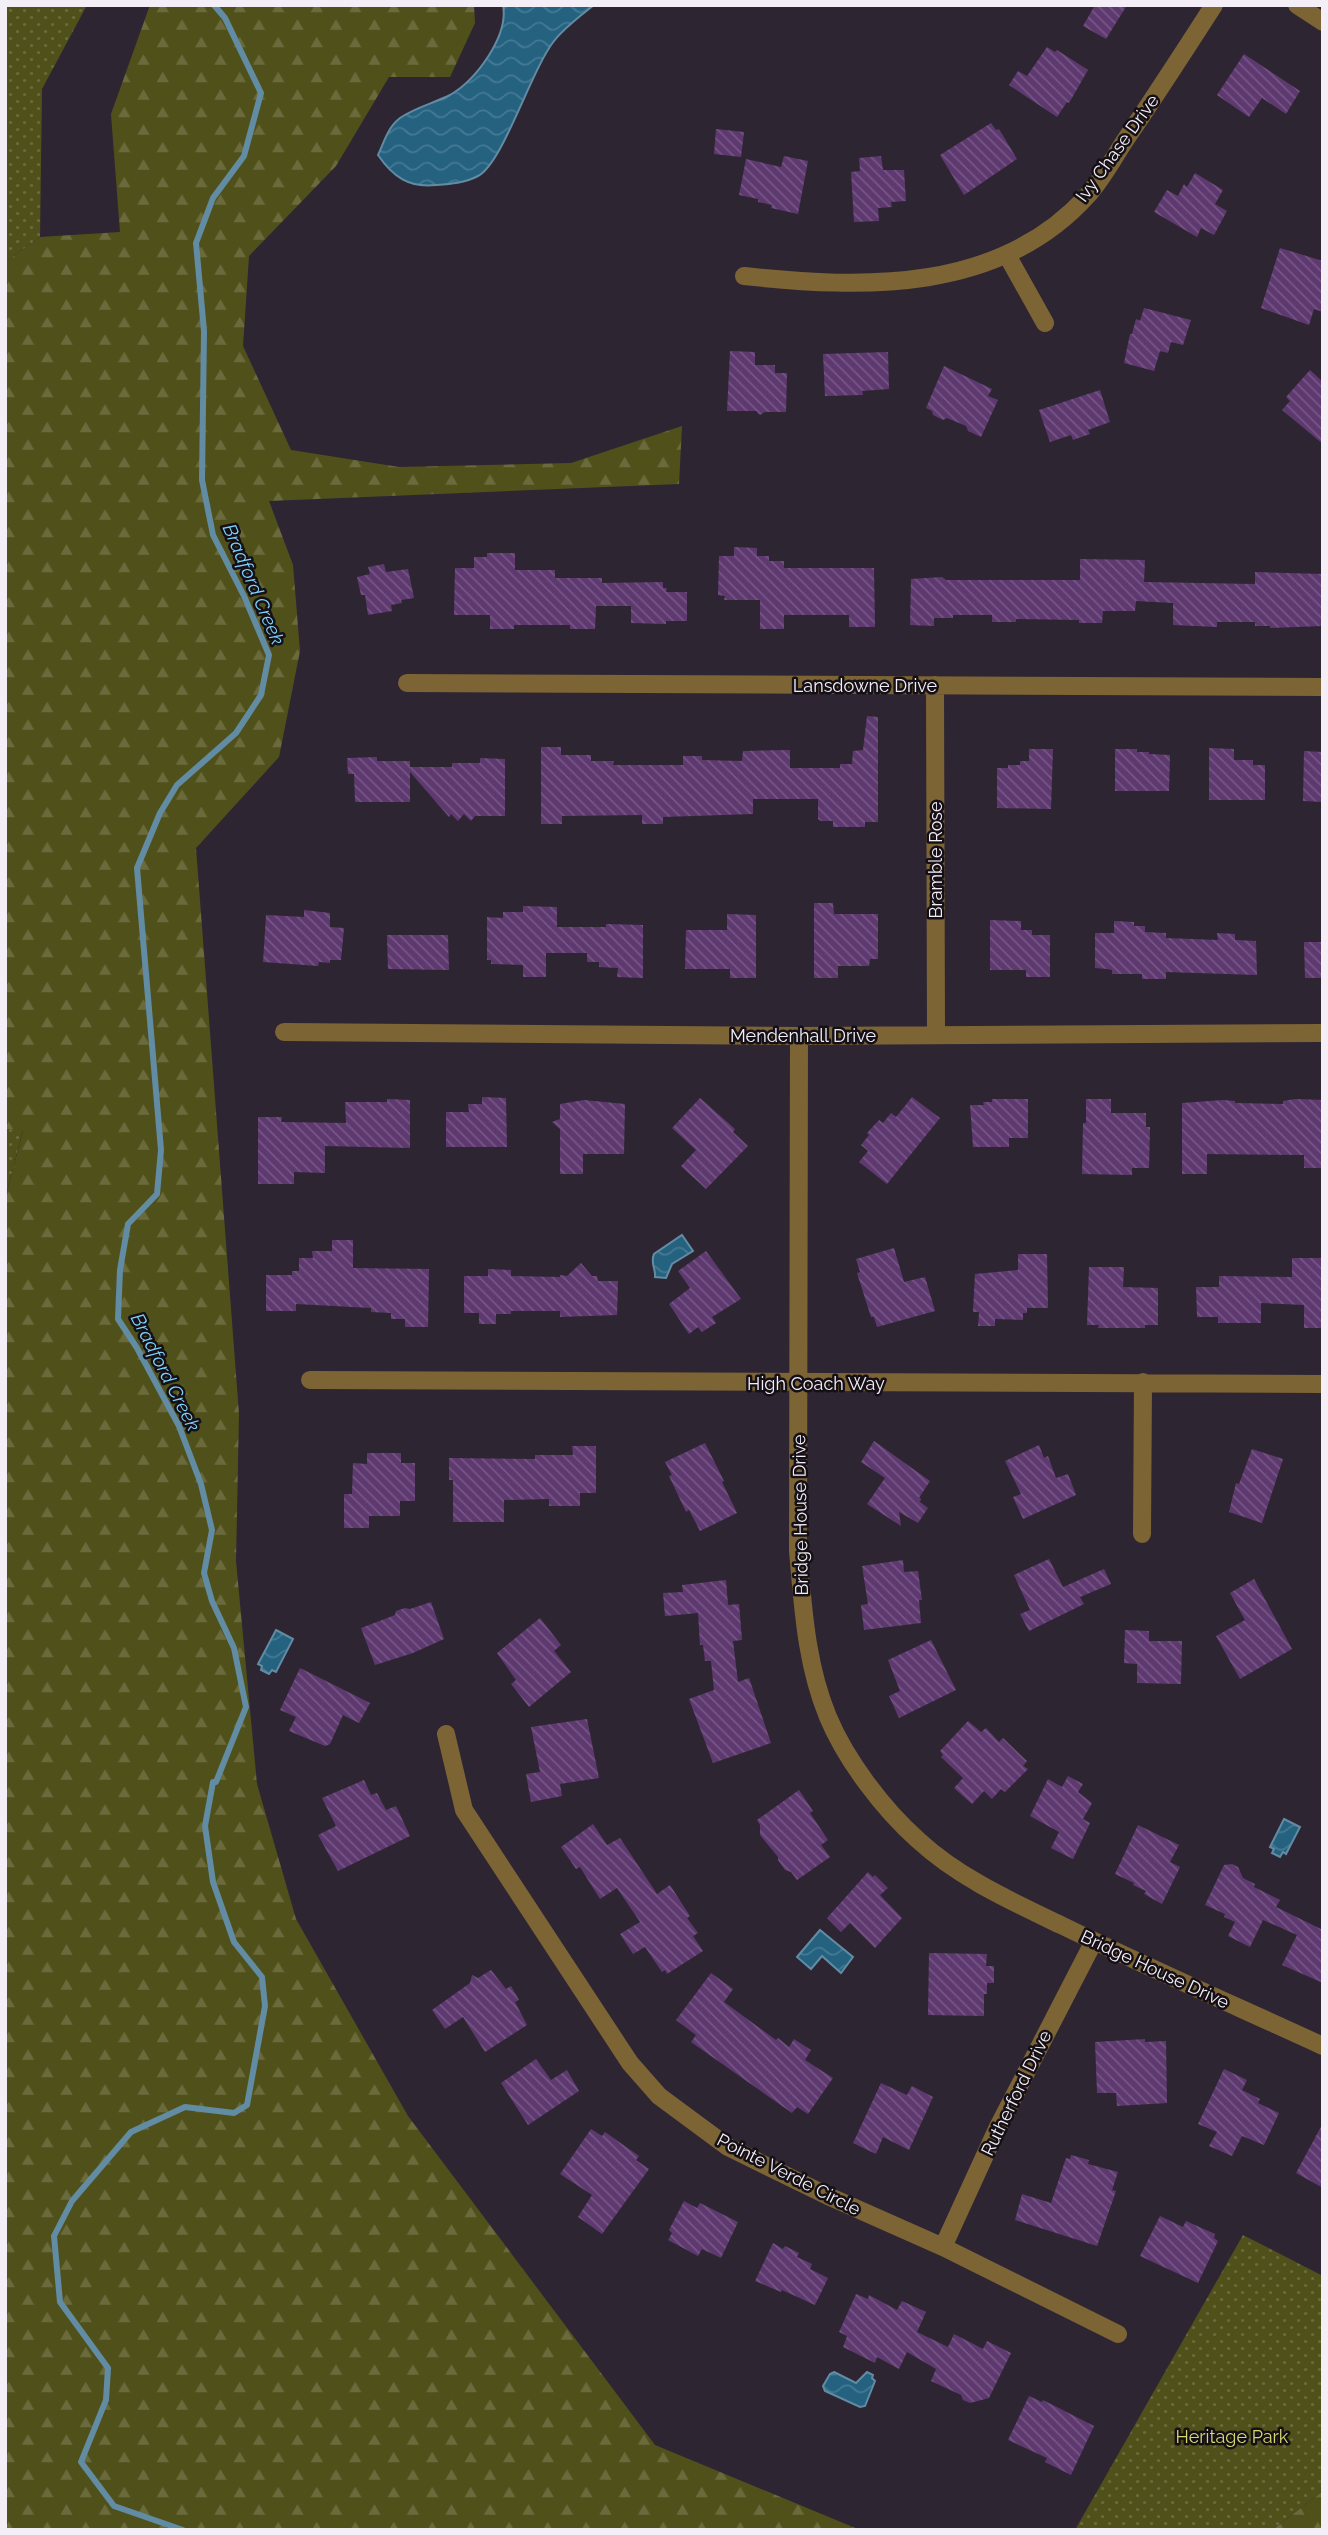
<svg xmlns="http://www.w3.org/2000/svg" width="1328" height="2535" font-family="Raleway,sans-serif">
  <defs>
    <pattern id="forest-firs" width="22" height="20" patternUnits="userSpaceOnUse" patternTransform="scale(1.75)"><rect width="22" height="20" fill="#50511a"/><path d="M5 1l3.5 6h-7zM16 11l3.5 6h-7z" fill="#6a6a3c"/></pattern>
    <pattern id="park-dots" width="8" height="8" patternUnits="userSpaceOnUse" patternTransform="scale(1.75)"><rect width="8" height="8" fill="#50511a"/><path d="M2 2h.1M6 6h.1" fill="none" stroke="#6a6a3c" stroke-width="1.8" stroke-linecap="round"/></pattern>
    <pattern id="water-waves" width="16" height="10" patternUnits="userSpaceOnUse" patternTransform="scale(1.75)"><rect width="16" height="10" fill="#246280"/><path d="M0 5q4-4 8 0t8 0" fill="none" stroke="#447993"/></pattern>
    <pattern id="building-back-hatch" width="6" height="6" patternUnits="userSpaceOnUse" patternTransform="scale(1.75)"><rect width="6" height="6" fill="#5e3970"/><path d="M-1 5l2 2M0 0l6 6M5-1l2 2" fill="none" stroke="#765685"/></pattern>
  </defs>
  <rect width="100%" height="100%" fill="#2e2533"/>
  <path fill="url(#forest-firs)" d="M 150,5 L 474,5 L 475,23 L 450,77 L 389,77 L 336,166 L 249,256 L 243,346 L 291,450 L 399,467 L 571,463 L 682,426 L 679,484 L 269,501 L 293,565 L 300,651 L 279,757 L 196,848 L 239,1414 L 236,1561 L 257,1784 L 296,1919 L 408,2116 L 655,2445 L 860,2530 L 5,2530 L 5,1199 L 23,1131 L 5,1129 L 5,262 L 40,237 L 120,232 L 111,114 Z
    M 1323,2491 L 1323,2530 L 1272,2530 Z"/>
  <path fill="url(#park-dots)" d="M 5,5 L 87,5 L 42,89 L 40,237 L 5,262 Z
    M 5,1129 L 23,1130 L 5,1199 Z
    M 1243,2235 L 1323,2276 L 1323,2491 L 1272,2530 L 1075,2530 Z"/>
  <path fill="url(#water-waves)" stroke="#628ca4" stroke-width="2" d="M 503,5 L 594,5 C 580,16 564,28 554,41 C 531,70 503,163 478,176 C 465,183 450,184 436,185 C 409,188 393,177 378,155 C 384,142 388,127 400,118 C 414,108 434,103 450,95 C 476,80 509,36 503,5 Z
    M 682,1235 L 693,1251 L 672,1264 L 666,1278 L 655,1277 C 656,1269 650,1263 654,1254 Z
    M 276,1630 L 293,1639 L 276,1672 L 272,1670 L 269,1674 L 261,1670 L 262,1666 L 258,1664 Z
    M 1284,1819 L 1300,1827 L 1286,1854 L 1283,1852 L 1280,1857 L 1272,1853 L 1274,1849 L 1270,1847 Z
    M 820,1930 L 853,1957 L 841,1973 L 822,1956 L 811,1969 L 797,1957 Z
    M 834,2372 L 856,2383 L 867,2372 L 873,2375 L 872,2378 L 875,2381 L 865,2406 L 860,2407 L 825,2391 L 823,2386 L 830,2374 Z"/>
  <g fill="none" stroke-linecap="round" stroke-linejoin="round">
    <path stroke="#628ca4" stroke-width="6" d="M 183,2530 L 114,2506 L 81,2462 L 106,2400 L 108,2368 L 60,2302 L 54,2236 L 72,2201 L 131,2132 L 185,2107 L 234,2113 L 247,2105 L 265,2006 L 262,1977 L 234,1942 L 213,1882 L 205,1826 L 213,1782 L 216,1782 L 246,1707 L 234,1648 L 212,1601 L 204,1573 L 212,1530 L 201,1484 L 179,1426 L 137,1348 L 118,1319 L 120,1270 L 128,1224 L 157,1194 L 161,1150 L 137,868 L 160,813 L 177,785 L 236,733 L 261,695 L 269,655 L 244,596 L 213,535 L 202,480 L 204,331 L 196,243 L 213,198 L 244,156 L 261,93 L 225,18 L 214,5"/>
  </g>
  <path fill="url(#building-back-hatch)" d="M 1095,5 L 1127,5 L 1106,39 L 1083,26 Z
    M 1047,47 L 1055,52 L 1057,50 L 1088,70 L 1069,103 L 1067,102 L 1057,117 L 1009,85 L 1018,71 L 1027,76 Z
    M 1244,54 L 1300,91 L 1286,114 L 1262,98 L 1249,117 L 1217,95 Z
    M 991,123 L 996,130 L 999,129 L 1017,159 L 964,195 L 940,155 Z
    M 716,129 L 744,132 L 741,157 L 714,154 Z
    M 784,156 L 808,161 L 798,214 L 771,208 L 772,205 L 758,202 L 758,199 L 739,195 L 746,159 L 781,167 Z
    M 881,156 L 883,170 L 904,170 L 906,201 L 891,202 L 892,207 L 878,208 L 879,221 L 854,222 L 851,172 L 860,171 L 859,158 Z
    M 1195,173 L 1223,190 L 1215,204 L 1227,211 L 1214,235 L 1201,228 L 1197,237 L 1154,212 L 1167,190 L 1178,196 L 1184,184 L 1187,187 Z
    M 1280,248 L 1323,261 L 1323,312 L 1314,309 L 1309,325 L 1261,308 Z
    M 1144,308 L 1191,320 L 1183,345 L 1171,342 L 1168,353 L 1160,351 L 1154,371 L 1124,363 L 1130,334 L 1132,334 L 1136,319 L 1140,321 Z
    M 730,351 L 755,352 L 755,365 L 775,365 L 775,373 L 787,373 L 786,412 L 765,412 L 760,415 L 756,411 L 727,411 Z
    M 888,352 L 889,389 L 862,391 L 863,395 L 825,396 L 823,354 Z
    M 944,366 L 992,389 L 988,396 L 998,400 L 981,437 L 968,431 L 966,426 L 947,418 L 943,420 L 933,415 L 932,411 L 926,408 Z
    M 1310,370 L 1323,382 L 1323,444 L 1282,410 L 1290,401 L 1286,397 Z
    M 1100,390 L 1110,422 L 1088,430 L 1090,434 L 1073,440 L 1071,435 L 1050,442 L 1039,410 Z
    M 734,547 L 757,548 L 757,556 L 769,556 L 769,561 L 784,561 L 784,568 L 874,568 L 875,627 L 849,627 L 849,615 L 784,615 L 784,629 L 760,629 L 760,600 L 724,600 L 725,596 L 718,595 L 719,556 L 734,556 Z
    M 487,553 L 515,553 L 515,570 L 555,570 L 555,578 L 602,578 L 602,583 L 663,582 L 663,588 L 667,588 L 666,592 L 687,592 L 687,621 L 666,621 L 666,624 L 631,623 L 631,606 L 596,606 L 595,629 L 570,629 L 570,625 L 514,625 L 514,629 L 490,629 L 490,615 L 454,615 L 455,568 L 474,568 L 474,557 L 487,557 Z
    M 1080,559 L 1145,560 L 1144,582 L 1255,584 L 1255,572 L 1323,574 L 1323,626 L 1270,628 L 1270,626 L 1255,626 L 1255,622 L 1217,622 L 1217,627 L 1173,625 L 1173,603 L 1136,601 L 1135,611 L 1103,611 L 1102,623 L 1079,623 L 1079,620 L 1016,619 L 1016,622 L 992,622 L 992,615 L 953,615 L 953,618 L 934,618 L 934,626 L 910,625 L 911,579 L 942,577 L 946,580 L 1080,580 Z
    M 384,564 L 386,572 L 408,569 L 414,598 L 401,600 L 402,603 L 391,605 L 392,611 L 368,615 L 365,595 L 361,595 L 357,577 L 370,574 L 368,567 Z
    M 867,716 L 878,717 L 878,822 L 865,822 L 865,827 L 833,827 L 833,821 L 821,821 L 818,819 L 818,799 L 753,799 L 753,814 L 663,817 L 663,824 L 642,824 L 642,815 L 562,816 L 562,824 L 541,824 L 541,747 L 561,747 L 561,755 L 591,755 L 591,761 L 614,761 L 613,765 L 683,765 L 683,756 L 702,756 L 702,760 L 742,761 L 743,751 L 790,750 L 790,768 L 840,768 L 840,764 L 852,764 L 853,751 L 863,750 Z
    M 1209,748 L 1234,749 L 1234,760 L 1253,760 L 1253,765 L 1265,765 L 1265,800 L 1209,800 Z
    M 1029,749 L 1053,749 L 1051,809 L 997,808 L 997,768 L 1008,768 L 1008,765 L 1020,765 L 1020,761 L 1029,761 Z
    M 1115,749 L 1137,749 L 1137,752 L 1149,752 L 1149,754 L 1170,755 L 1169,791 L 1115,791 Z
    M 1304,751 L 1323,752 L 1323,802 L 1303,801 Z
    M 377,757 L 377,761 L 410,761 L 410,767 L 452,767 L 452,763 L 480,763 L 480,758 L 505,759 L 505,816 L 475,816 L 471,821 L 464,814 L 458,821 L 451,814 L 449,817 L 410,772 L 410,802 L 355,802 L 354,774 L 348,774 L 347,758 Z
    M 814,903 L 833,903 L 834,914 L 878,914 L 878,959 L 870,959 L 869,966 L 838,966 L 838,978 L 814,978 Z
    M 523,906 L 557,907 L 557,927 L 606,927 L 606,924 L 643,925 L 643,978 L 617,977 L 618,968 L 599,967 L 599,962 L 587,962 L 587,953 L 546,953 L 546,977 L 523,977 L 523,965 L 491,964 L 491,960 L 487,960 L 487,917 L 503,918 L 503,912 L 523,912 Z
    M 304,910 L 330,913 L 330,927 L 344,928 L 341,960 L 330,960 L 330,963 L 319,962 L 318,966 L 263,962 L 266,915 L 304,917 Z
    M 727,914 L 756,915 L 756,978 L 730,978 L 730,969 L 685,969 L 686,930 L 727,930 Z
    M 990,920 L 1021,921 L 1021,930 L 1032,930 L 1032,935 L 1050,935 L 1050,977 L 1026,977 L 1026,970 L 990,970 Z
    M 1114,921 L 1134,922 L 1134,926 L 1145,926 L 1145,932 L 1166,933 L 1166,938 L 1218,940 L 1217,933 L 1235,934 L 1235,940 L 1256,941 L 1257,975 L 1166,972 L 1166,979 L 1142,979 L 1142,974 L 1112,974 L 1112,970 L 1107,969 L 1095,968 L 1095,933 L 1114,933 Z
    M 387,935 L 448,935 L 449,970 L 388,969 Z
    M 1304,942 L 1323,942 L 1323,978 L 1305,978 Z
    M 482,1097 L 506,1098 L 507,1147 L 446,1147 L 446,1112 L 469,1112 L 468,1104 L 482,1104 Z
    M 912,1097 L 940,1118 L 887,1184 L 859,1162 L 868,1151 L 861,1145 L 869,1135 L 867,1133 L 879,1120 L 883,1123 L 891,1113 L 896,1117 Z
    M 700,1098 L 735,1129 L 733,1132 L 748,1146 L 706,1189 L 681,1166 L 696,1150 L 672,1128 Z
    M 387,1099 L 410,1100 L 410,1148 L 325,1146 L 325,1173 L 294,1172 L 294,1184 L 258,1184 L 258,1117 L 282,1117 L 281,1122 L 346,1123 L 345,1102 L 387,1102 Z
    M 992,1099 L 1028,1099 L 1028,1138 L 1009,1138 L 1009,1147 L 973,1147 L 970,1105 L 984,1105 L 983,1102 L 992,1102 Z
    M 1086,1099 L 1111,1099 L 1111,1113 L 1146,1113 L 1146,1127 L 1150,1127 L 1149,1168 L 1132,1168 L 1132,1175 L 1082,1174 L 1083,1123 L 1086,1123 Z
    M 1295,1099 L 1323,1100 L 1323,1168 L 1304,1168 L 1304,1155 L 1207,1154 L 1207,1174 L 1182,1174 L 1182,1103 L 1223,1100 L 1235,1101 L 1235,1103 L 1283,1104 L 1283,1101 Z
    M 584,1100 L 625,1104 L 624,1154 L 583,1154 L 583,1174 L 560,1174 L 560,1129 L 552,1122 L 560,1119 L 560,1104 Z
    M 332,1240 L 353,1240 L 353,1268 L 429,1269 L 428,1327 L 405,1327 L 405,1319 L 391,1319 L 391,1313 L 371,1312 L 371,1308 L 296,1304 L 296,1311 L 266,1311 L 266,1275 L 292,1275 L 292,1271 L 299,1271 L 299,1258 L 313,1258 L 312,1251 L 332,1251 Z
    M 894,1248 L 904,1282 L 925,1277 L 935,1311 L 877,1327 L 874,1317 L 871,1317 L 857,1273 L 860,1272 L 856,1259 Z
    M 706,1251 L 741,1299 L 712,1317 L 716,1323 L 702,1332 L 698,1327 L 689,1334 L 669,1304 L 690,1288 L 678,1271 Z
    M 1018,1254 L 1047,1254 L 1048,1308 L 1027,1308 L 1027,1313 L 1023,1313 L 1023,1320 L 995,1319 L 995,1326 L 978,1326 L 979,1312 L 973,1312 L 975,1274 L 1018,1270 Z
    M 1292,1258 L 1323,1258 L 1323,1328 L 1304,1328 L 1304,1305 L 1261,1303 L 1261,1323 L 1218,1323 L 1218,1317 L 1197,1317 L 1196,1287 L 1219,1287 L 1219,1276 L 1292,1277 Z
    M 581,1263 L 592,1276 L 597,1276 L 598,1281 L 618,1281 L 617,1315 L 560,1317 L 560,1311 L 511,1311 L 511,1314 L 496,1314 L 496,1324 L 479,1324 L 479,1313 L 464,1313 L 464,1276 L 488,1276 L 488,1269 L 511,1270 L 511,1276 L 560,1277 L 560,1275 L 567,1276 Z
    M 1089,1267 L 1124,1267 L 1123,1287 L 1158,1288 L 1158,1325 L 1145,1325 L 1145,1328 L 1098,1328 L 1099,1325 L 1087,1325 Z
    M 874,1441 L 930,1481 L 919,1498 L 921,1499 L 920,1502 L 928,1508 L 918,1523 L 899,1512 L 901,1526 L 867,1504 L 885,1478 L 861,1462 Z
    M 705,1443 L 724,1481 L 722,1482 L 737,1513 L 700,1531 L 689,1510 L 686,1512 L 669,1476 L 672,1475 L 665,1462 Z
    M 1039,1445 L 1044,1458 L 1048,1456 L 1056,1478 L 1068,1474 L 1076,1495 L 1023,1519 L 1013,1497 L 1021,1494 L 1005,1461 Z
    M 572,1446 L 596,1446 L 596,1493 L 580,1493 L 580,1506 L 549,1506 L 549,1499 L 504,1500 L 504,1522 L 453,1522 L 453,1480 L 449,1480 L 449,1458 L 535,1459 L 535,1455 L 573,1455 Z
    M 1252,1449 L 1283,1459 L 1262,1523 L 1229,1512 L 1236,1483 L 1239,1484 Z
    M 367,1453 L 401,1453 L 401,1463 L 415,1463 L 415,1501 L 400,1501 L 400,1516 L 369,1516 L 369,1528 L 344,1528 L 344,1494 L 352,1494 L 353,1463 L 367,1464 Z
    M 1049,1559 L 1063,1587 L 1104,1569 L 1111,1584 L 1080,1597 L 1084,1604 L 1029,1631 L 1020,1614 L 1030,1610 L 1014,1575 Z
    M 903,1560 L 904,1572 L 918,1571 L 922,1600 L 919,1600 L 921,1623 L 864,1630 L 861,1605 L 868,1604 L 862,1566 Z
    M 1254,1579 L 1292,1649 L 1240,1679 L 1216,1636 L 1245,1620 L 1230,1593 Z
    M 726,1580 L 728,1605 L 739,1604 L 742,1640 L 733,1641 L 738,1682 L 749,1678 L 771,1743 L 713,1763 L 689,1699 L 714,1690 L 711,1661 L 705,1661 L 703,1645 L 700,1645 L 698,1613 L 665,1616 L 663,1593 L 683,1592 L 682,1585 Z
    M 431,1602 L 444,1639 L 413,1653 L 375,1665 L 361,1628 L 395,1615 L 396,1611 L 405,1608 L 410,1609 Z
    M 540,1618 L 561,1645 L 554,1651 L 571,1672 L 529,1707 L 511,1684 L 516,1680 L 497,1653 Z
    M 1125,1630 L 1149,1631 L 1149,1641 L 1182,1641 L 1181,1684 L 1137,1683 L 1137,1664 L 1124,1663 Z
    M 931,1640 L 956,1690 L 899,1718 L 889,1696 L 900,1691 L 888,1660 Z
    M 300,1668 L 370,1703 L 359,1723 L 343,1715 L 330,1744 L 325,1746 L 289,1731 L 296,1717 L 280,1710 Z
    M 587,1719 L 599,1778 L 560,1784 L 562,1796 L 531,1802 L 526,1774 L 540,1772 L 531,1727 Z
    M 968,1721 L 981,1732 L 986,1728 L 999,1742 L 1003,1738 L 1027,1761 L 1023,1766 L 1028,1769 L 1005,1792 L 1001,1789 L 992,1799 L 984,1791 L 972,1804 L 954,1788 L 963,1778 L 941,1757 L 943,1755 L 940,1751 Z
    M 1068,1776 L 1083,1784 L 1078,1792 L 1092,1803 L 1083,1819 L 1090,1823 L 1073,1859 L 1051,1848 L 1059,1832 L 1030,1816 L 1048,1779 L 1062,1787 Z
    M 364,1780 L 371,1795 L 377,1793 L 386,1810 L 396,1806 L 410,1836 L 338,1871 L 318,1835 L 336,1826 L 322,1798 Z
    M 799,1790 L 813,1811 L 810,1813 L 828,1840 L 821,1845 L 830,1857 L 797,1880 L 791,1872 L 785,1870 L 778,1860 L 778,1857 L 760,1835 L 760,1825 L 757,1820 Z
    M 593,1824 L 607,1845 L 620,1838 L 657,1894 L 670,1885 L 690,1916 L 687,1918 L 698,1933 L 693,1936 L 703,1951 L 667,1974 L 665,1970 L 662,1972 L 645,1947 L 633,1954 L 620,1934 L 640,1922 L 617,1888 L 600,1899 L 580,1867 L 576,1869 L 561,1847 Z
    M 1138,1825 L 1179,1845 L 1170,1862 L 1180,1867 L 1162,1904 L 1144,1894 L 1146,1891 L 1133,1885 L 1134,1883 L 1115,1874 Z
    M 1232,1864 L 1238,1867 L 1243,1878 L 1255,1884 L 1254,1887 L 1280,1900 L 1276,1907 L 1323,1930 L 1323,1983 L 1282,1965 L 1297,1935 L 1263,1920 L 1250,1947 L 1228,1936 L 1235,1922 L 1224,1917 L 1225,1914 L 1205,1905 L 1224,1865 Z
    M 868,1872 L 873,1877 L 875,1875 L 888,1888 L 880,1895 L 902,1918 L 875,1948 L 850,1923 L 841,1932 L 827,1918 Z
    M 929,1953 L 987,1954 L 986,1966 L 994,1966 L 994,1983 L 987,1983 L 987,1994 L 984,1994 L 984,2016 L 928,2015 Z
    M 491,1970 L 506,1989 L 511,1986 L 519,2000 L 515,2002 L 527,2025 L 485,2052 L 463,2017 L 445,2029 L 432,2010 L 470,1983 L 472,1975 L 478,1978 Z
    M 711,1973 L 733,1989 L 724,2002 L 776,2040 L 778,2038 L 789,2047 L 794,2039 L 811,2050 L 805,2060 L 833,2078 L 808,2114 L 797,2107 L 792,2113 L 691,2042 L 696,2035 L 676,2020 Z
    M 1145,2039 L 1145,2042 L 1166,2041 L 1167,2103 L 1117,2106 L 1116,2093 L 1097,2093 L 1095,2042 Z
    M 536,2059 L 551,2080 L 567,2070 L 579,2091 L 528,2125 L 501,2083 Z
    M 1224,2069 L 1247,2080 L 1242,2090 L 1260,2099 L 1258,2103 L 1279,2113 L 1264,2145 L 1242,2136 L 1232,2156 L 1209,2146 L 1217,2132 L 1198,2124 Z
    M 881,2083 L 907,2095 L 912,2086 L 933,2097 L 909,2150 L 883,2137 L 876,2154 L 853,2143 Z
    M 1323,2123 L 1323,2188 L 1296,2173 Z
    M 591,2129 L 602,2136 L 605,2132 L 639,2156 L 636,2160 L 649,2169 L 602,2234 L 578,2217 L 592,2195 L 560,2174 Z
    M 1071,2155 L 1089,2160 L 1088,2164 L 1118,2172 L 1112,2190 L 1116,2191 L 1097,2246 L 1015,2220 L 1022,2194 L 1051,2203 L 1066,2158 L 1070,2159 Z
    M 684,2201 L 697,2208 L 700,2203 L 738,2222 L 721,2258 L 702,2249 L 698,2256 L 668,2240 L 672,2233 L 669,2230 Z
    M 1160,2216 L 1183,2227 L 1186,2221 L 1215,2234 L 1214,2238 L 1218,2241 L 1198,2283 L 1140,2256 Z
    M 773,2243 L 783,2249 L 785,2246 L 799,2253 L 797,2257 L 812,2264 L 810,2269 L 828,2278 L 815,2305 L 782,2290 L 781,2292 L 755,2281 Z
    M 856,2294 L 868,2299 L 869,2295 L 897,2310 L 902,2301 L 926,2312 L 917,2332 L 948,2347 L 954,2334 L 983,2349 L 987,2341 L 1011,2353 L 989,2398 L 970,2403 L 963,2400 L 961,2395 L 931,2381 L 936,2369 L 907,2352 L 899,2369 L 877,2357 L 875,2363 L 843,2347 L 847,2336 L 839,2332 Z
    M 1029,2396 L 1042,2402 L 1043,2400 L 1094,2426 L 1071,2475 L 1045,2462 L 1047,2458 L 1008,2440 Z"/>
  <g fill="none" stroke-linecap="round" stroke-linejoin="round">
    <path stroke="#7c6435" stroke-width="18" d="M 1297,5 L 1323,22
      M 1007,255 L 1045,323
      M 744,276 C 864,289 999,293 1087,196 C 1102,180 1114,157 1126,139 C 1156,95 1185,50 1214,5
      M 407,683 L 1323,687
      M 935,685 L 936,1034
      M 284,1032 L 799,1036 L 1323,1033
      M 799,1036 L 798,1551 C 803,1607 806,1664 828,1717 C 846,1760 883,1809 918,1840 C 959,1878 1013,1902 1063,1926 C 1149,1968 1236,2006 1323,2046
      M 310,1380 L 1323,1384
      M 1142,1534 L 1143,1382
      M 446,1734 L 464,1810 L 630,2063 L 659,2096 L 728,2147 L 828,2196 L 943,2247 L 1118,2334
      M 943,2247 L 997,2129 L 1094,1941"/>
  </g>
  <g text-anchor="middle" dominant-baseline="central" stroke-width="5" stroke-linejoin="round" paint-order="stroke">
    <g font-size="18" fill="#f4eef7" stroke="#141016">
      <text transform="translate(1117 148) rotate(-54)">Ivy Chase Drive</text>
      <text x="865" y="685">Lansdowne Drive</text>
      <text transform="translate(935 860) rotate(-90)">Bramble Rose</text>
      <text x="803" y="1035">Mendenhall Drive</text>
      <text x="816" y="1383">High Coach Way</text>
      <text transform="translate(800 1515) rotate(-91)">Bridge House Drive</text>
      <text transform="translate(1155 1969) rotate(25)">Bridge House Drive</text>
      <text transform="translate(1016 2093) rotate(-64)">Rutherford Drive</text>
      <text transform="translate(789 2174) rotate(27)">Pointe Verde Circle</text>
    </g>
    <g font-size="18" fill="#d6d971" stroke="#141016">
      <text x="1232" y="2436">Heritage Park</text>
    </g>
    <g font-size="19" font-style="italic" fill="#7ed3fe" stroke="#141016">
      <text transform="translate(254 584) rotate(67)">Bradford Creek</text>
      <text transform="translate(166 1372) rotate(63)">Bradford Creek</text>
    </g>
  </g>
  <rect width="1328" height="2535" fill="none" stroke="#f4eef7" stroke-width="14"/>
</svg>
